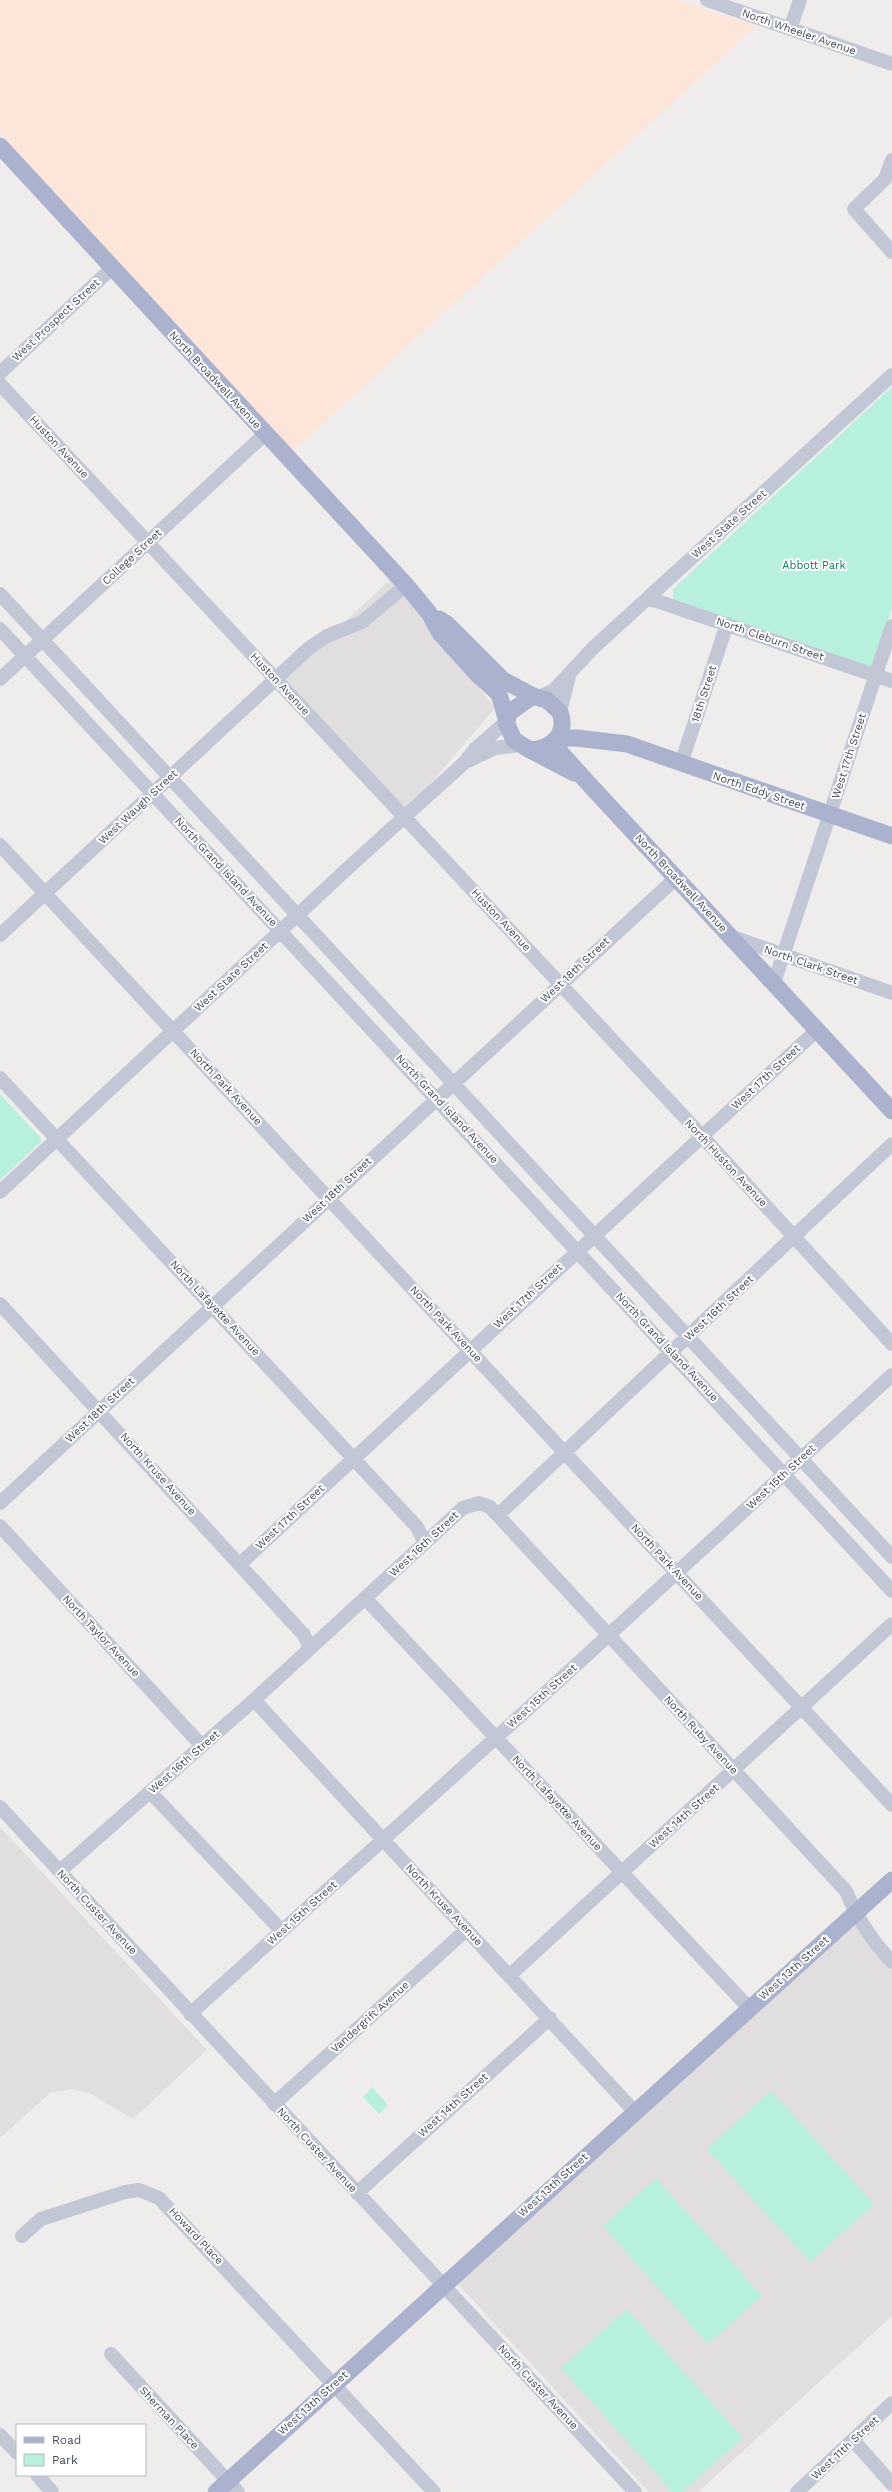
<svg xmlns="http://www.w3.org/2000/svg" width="892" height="2492" font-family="'Work Sans',sans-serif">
  <rect width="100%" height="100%" fill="#efedec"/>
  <path fill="#e0dede" d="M 391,579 L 495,708 L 407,811 L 283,679 Z
    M 0,1827 L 207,2050 L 133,2119 L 89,2093 L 72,2089 L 50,2093 L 0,2138 Z
    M 856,1924 L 892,1964 L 892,2316 L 698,2492 L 649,2492 L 458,2284 Z"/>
  <path fill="#fce5d9" d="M 0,0 L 678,0 L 756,26 L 292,452 L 0,133 Z"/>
  <path fill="#b7f0dc" d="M 892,387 L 892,608 L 872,667 L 673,599 L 673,589 Z
    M 0,1094 L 41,1138 L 41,1142 L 0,1180 Z
    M 372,2087 L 388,2105 L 379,2114 L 363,2097 Z
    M 771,2091 L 874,2204 L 810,2262 L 707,2149 Z
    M 656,2178 L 762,2296 L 708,2344 L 603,2226 Z
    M 627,2309 L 743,2438 L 682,2492 L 673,2492 L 561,2368 Z"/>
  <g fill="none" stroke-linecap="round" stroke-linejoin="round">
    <path stroke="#c1c7d4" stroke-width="14" d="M 707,0 L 892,64
      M 790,29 L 800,0
      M 892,160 L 885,179 L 854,209 L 892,252
      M 0,373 L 112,268
      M 0,384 L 702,1136 L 892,1344
      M 0,594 L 892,1557
      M 648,598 L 892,681
      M 0,629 L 892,1591
      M 0,679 L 265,434
      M 539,697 L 554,690 L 593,648 L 892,375
      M 560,712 L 569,676
      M 468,761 L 495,748 L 519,745
      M 681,764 L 727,624
      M 0,845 L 892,1805
      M 0,935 L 309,648 L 327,636 L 362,622 L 406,585
      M 730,936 L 892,993
      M 774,983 L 892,626
      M 0,1078 L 417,1527 L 425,1543
      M 0,1192 L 348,868 L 464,763 L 475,749 L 506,722
      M 0,1304 L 304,1635 L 310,1648
      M 0,1503 L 676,878
      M 498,1515 L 892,1144
      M 0,1526 L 202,1746
      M 240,1564 L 817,1030
      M 365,1598 L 749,2008
      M 254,1700 L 634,2111
      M 150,1792 L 282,1931
      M 0,1807 L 635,2492
      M 60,1871 L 254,1700 L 463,1508 L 479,1503 L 490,1507 L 846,1891 C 857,1919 872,1941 892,1962
      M 510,1975 L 892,1624
      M 190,2014 L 552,1687 L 892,1375
      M 274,2104 L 466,1930
      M 357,2193 L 550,2018
      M 22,2236 L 41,2219 L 125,2192 L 139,2190 L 159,2198 L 434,2492
      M 111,2354 L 238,2492
      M 0,2435 L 17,2453
      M 853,2440 L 892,2484
      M 37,2475 L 52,2492
      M 797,2492 L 892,2403"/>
    <path stroke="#aab2cd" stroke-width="17" d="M 0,146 L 406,585 L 429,613 L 440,633 L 478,675 L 499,694 L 506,718
      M 439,619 L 447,624 L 503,680 L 533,696
      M 533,696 L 547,700 L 560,712 C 568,735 551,749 530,750 L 514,740 L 506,722 L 510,712 Z
      M 558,738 L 577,738 L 627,744 L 892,836
      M 555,741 L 561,753 L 588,783 L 892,1111
      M 530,750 L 574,773
      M 216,2492 L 892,1880"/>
  </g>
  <g text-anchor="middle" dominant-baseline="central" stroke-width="4" stroke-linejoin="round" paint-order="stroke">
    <g font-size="11" fill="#444a5a" stroke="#fff">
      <text transform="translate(799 32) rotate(19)">North Wheeler Avenue</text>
      <text transform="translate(56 320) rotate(-43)">West Prospect Street</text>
      <text transform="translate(215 380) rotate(47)">North Broadwell Avenue</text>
      <text transform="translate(59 447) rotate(47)">Huston Avenue</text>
      <text transform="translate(729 524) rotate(-42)">West State Street</text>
      <text transform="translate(132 557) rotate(-43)">College Street</text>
      <text transform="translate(770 639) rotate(19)">North Cleburn Street</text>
      <text transform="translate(280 684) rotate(47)">Huston Avenue</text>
      <text transform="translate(704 694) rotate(-72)">18th Street</text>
      <text transform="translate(849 756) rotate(-72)">West 17th Street</text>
      <text transform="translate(759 791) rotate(19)">North Eddy Street</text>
      <text transform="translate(138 807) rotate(-43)">West Waugh Street</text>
      <text transform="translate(226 872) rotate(47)">North Grand Island Avenue</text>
      <text transform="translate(681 883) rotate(47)">North Broadwell Avenue</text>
      <text transform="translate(501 920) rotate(47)">Huston Avenue</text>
      <text transform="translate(811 965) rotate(19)">North Clark Street</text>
      <text transform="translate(575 970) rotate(-43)">West 18th Street</text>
      <text transform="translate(231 977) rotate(-43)">West State Street</text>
      <text transform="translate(766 1077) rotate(-43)">West 17th Street</text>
      <text transform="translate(226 1087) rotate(47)">North Park Avenue</text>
      <text transform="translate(447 1109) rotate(47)">North Grand Island Avenue</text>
      <text transform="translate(726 1163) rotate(47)">North Huston Avenue</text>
      <text transform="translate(337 1190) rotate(-43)">West 18th Street</text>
      <text transform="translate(528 1296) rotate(-43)">West 17th Street</text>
      <text transform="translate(215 1308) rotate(47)">North Lafayette Avenue</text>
      <text transform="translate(719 1308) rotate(-43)">West 16th Street</text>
      <text transform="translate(446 1324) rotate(47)">North Park Avenue</text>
      <text transform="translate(667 1347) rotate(47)">North Grand Island Avenue</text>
      <text transform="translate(100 1410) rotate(-43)">West 18th Street</text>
      <text transform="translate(158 1474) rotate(48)">North Kruse Avenue</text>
      <text transform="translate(781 1477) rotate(-43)">West 15th Street</text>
      <text transform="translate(290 1517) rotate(-43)">West 17th Street</text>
      <text transform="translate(424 1544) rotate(-43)">West 16th Street</text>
      <text transform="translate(667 1562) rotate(47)">North Park Avenue</text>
      <text transform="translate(101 1636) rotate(47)">North Taylor Avenue</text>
      <text transform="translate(542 1696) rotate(-42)">West 15th Street</text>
      <text transform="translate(701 1735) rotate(47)">North Ruby Avenue</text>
      <text transform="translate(184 1762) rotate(-41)">West 16th Street</text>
      <text transform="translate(557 1803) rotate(47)">North Lafayette Avenue</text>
      <text transform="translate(684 1816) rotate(-42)">West 14th Street</text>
      <text transform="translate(444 1905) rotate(47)">North Kruse Avenue</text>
      <text transform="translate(97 1912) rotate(47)">North Custer Avenue</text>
      <text transform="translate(302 1913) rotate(-42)">West 15th Street</text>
      <text transform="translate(794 1968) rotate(-42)">West 13th Street</text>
      <text transform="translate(370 2017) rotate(-42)">Vandergrift Avenue</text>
      <text transform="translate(453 2105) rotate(-42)">West 14th Street</text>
      <text transform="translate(317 2150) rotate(47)">North Custer Avenue</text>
      <text transform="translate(553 2185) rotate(-42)">West 13th Street</text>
      <text transform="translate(196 2236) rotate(47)">Howard Place</text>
      <text transform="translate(538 2387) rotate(47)">North Custer Avenue</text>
      <text transform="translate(313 2403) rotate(-42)">West 13th Street</text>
      <text transform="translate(169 2418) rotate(47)">Sherman Place</text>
      <text transform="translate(845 2448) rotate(-43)">West 11th Street</text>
    </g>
    <g font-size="11" fill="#127e64" stroke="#fff">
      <text x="814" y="565">Abbott Park</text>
    </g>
  </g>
  <rect x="16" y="2424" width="130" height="52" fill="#ffffff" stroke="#b4b7bd"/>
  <rect x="24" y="2437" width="20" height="6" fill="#aab2cd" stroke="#b4b7bd"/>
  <text x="52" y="2444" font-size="12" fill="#444a5a">Road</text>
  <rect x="24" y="2454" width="20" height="12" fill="#b7f0dc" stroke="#b4b7bd"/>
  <text x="52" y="2464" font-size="12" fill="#444a5a">Park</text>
</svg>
